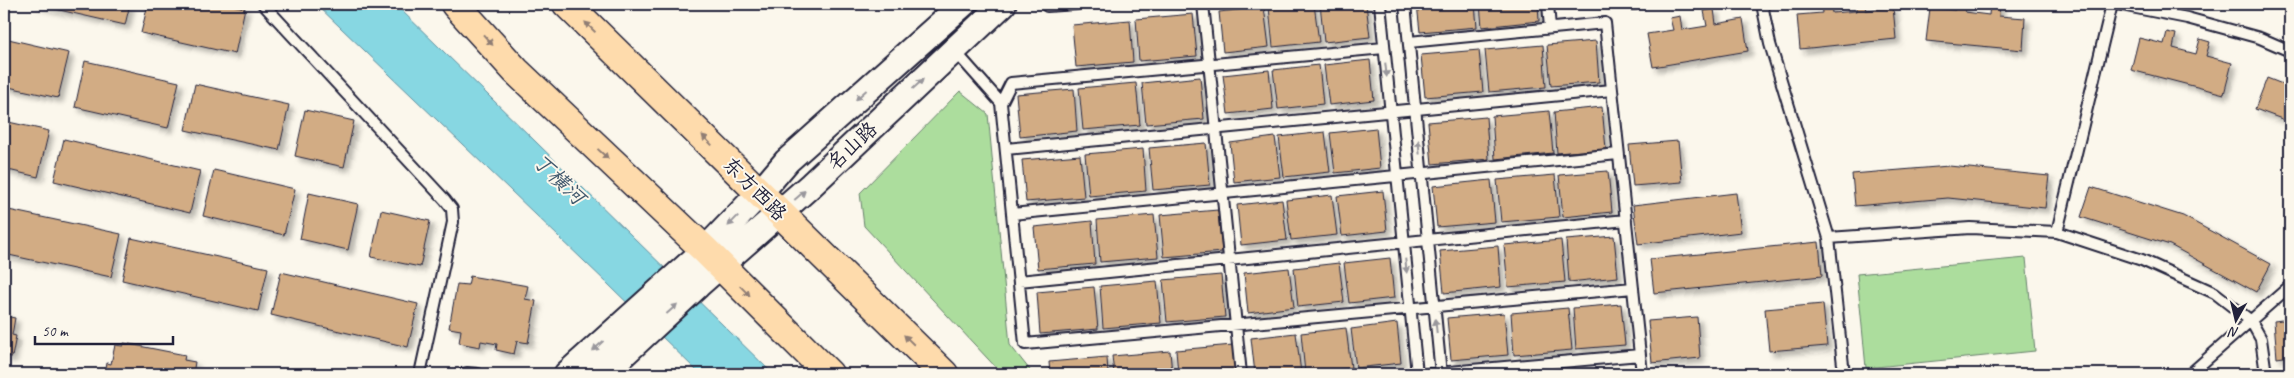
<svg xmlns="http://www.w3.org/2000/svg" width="2294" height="378" font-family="Caveat,'LXGW WenKai TC',sans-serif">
  <defs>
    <filter id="shadow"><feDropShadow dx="4.5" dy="4.5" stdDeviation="2.5" flood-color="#0004"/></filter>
  </defs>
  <rect width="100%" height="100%" fill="#fbf7ec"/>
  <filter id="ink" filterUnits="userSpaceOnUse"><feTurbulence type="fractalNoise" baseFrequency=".02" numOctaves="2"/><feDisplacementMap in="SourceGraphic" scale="10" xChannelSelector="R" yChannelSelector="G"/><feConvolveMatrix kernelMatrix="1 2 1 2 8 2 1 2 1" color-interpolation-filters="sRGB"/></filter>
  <g filter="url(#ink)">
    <path fill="#acdd9d" stroke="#67806c" d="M 960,91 L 988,114 L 1010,345 L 1033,374 L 1002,374 L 864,226 L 860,193 Z
      M 2026,258 L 2035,351 L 1866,368 L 1857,274 Z"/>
    <path fill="#87d7e2" stroke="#5f8f9f" d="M 316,4 L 395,4 L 773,374 L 700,374 L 608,284 Z"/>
    <path fill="#d2ac84" stroke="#22223b" filter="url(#shadow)" d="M 33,4 L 130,4 L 125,25 Z
      M 148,4 L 227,4 L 245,8 L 235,54 L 141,33 Z
      M 1298,4 L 1314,4 L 1319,42 L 1273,47 L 1269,7 Z
      M 1320,4 L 1366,4 L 1370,37 L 1324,42 Z
      M 1417,4 L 1475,4 L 1477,27 L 1420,32 Z
      M 1480,4 L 1538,4 L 1539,21 L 1482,27 Z
      M 1821,4 L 1831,4 L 1832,13 L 1856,11 L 1856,4 L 1865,4 L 1866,10 L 1893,7 L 1896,39 L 1800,49 L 1797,15 L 1822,13 Z
      M 1956,4 L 1966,4 L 1965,12 L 1989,15 L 1990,4 L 2000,4 L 1999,16 L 2025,18 L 2023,50 L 1926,41 L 1930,8 L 1955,10 Z
      M 1264,7 L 1269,47 L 1223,52 L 1219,12 Z
      M 1714,9 L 1716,24 L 1743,19 L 1748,51 L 1653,67 L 1647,34 L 1673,30 L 1670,18 L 1680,16 L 1682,30 L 1707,26 L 1704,11 Z
      M 1193,14 L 1197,56 L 1139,61 L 1136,19 Z
      M 1130,20 L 1133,62 L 1076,67 L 1072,25 Z
      M 2167,32 L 2176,34 L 2173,48 L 2196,54 L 2200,39 L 2210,42 L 2206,56 L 2232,63 L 2224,94 L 2131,70 L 2139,38 L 2164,44 Z
      M 4,38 L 69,53 L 58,98 L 4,86 Z
      M 1596,41 L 1599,82 L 1551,86 L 1547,45 Z
      M 1543,45 L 1546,87 L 1489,92 L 1485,50 Z
      M 1479,50 L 1483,92 L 1425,97 L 1421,55 Z
      M 1370,60 L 1374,100 L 1329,105 L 1324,65 Z
      M 85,61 L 179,82 L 168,128 L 75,107 Z
      M 1319,65 L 1323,104 L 1278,109 L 1273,70 Z
      M 1269,70 L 1273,109 L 1228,114 L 1223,75 Z
      M 1200,77 L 1204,119 L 1146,124 L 1142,83 Z
      M 2267,78 L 2290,87 L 2290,122 L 2255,109 Z
      M 1136,83 L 1140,125 L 1083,130 L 1079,88 Z
      M 195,84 L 289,105 L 279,150 L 185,130 Z
      M 1074,89 L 1077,131 L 1020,137 L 1016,94 Z
      M 1602,107 L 1606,149 L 1557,153 L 1554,112 Z
      M 305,110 L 354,121 L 344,167 L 295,156 Z
      M 1549,111 L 1553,153 L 1495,159 L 1492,116 Z
      M 1486,117 L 1489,159 L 1432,164 L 1428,122 Z
      M 4,121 L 49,131 L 38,177 L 4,169 Z
      M 1376,128 L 1380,168 L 1335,173 L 1330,133 Z
      M 1325,132 L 1330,172 L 1284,177 L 1279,137 Z
      M 1275,137 L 1280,177 L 1234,182 L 1230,143 Z
      M 64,139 L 200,171 L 190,213 L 54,181 Z
      M 1678,141 L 1682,182 L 1633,186 L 1629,145 Z
      M 1206,143 L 1210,185 L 1153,190 L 1149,148 Z
      M 1143,149 L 1146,191 L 1089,196 L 1085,154 Z
      M 1080,155 L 1084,197 L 1026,202 L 1022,160 Z
      M 1949,166 L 2049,176 L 2045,208 L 1948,198 L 1855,206 L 1852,174 Z
      M 214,170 L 295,189 L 284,235 L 203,216 Z
      M 1608,171 L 1612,212 L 1563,217 L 1559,175 Z
      M 1555,175 L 1559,217 L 1501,222 L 1497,180 Z
      M 1491,180 L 1495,222 L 1437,227 L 1433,186 Z
      M 2091,187 L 2183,216 L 2271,264 L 2256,292 L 2170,245 L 2081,217 Z
      M 1383,191 L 1387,231 L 1342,236 L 1337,196 Z
      M 309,193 L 358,204 L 348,250 L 300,239 Z
      M 1736,193 L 1741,232 L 1638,244 L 1633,205 Z
      M 1332,195 L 1337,235 L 1291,240 L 1286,200 Z
      M 1282,200 L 1287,240 L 1241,245 L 1237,205 Z
      M 4,209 L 121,234 L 111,277 L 4,254 Z
      M 381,210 L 430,221 L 420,267 L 371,257 Z
      M 1218,210 L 1222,252 L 1164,257 L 1160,215 Z
      M 1154,215 L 1158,257 L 1100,262 L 1097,220 Z
      M 1092,221 L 1095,264 L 1038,269 L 1034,227 Z
      M 1614,236 L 1618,277 L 1569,282 L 1566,240 Z
      M 131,238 L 268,268 L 258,311 L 122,280 Z
      M 1561,240 L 1565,282 L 1508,287 L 1504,245 Z
      M 1819,242 L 1822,276 L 1654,293 L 1650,259 Z
      M 1498,246 L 1501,287 L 1444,293 L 1440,251 Z
      M 1390,258 L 1394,298 L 1349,303 L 1344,263 Z
      M 1339,263 L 1344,302 L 1298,307 L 1294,268 Z
      M 1289,268 L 1294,307 L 1248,313 L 1244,273 Z
      M 281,272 L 418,304 L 408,347 L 271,315 Z
      M 1221,275 L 1225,317 L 1167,322 L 1163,280 Z
      M 470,276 L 528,286 L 525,299 L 536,301 L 528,343 L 517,341 L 514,354 L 496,350 L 497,344 L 481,341 L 480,347 L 459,343 L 461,330 L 449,328 L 457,284 L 468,285 Z
      M 1157,281 L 1161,323 L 1103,328 L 1100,286 Z
      M 1094,287 L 1098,329 L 1040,334 L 1037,292 Z
      M 1621,304 L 1625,345 L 1576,349 L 1573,308 Z
      M 1823,304 L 1827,346 L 1769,351 L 1765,309 Z
      M 1568,308 L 1572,350 L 1514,355 L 1511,313 Z
      M 4,311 L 6,311 L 5,316 L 15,318 L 12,335 L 16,336 L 12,357 L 4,356 Z
      M 1504,313 L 1508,355 L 1451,360 L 1447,318 Z
      M 1697,317 L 1700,358 L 1652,363 L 1648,321 Z
      M 2290,319 L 2290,356 L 2277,358 L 2274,321 Z
      M 1397,323 L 1401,363 L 1356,368 L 1351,329 Z
      M 1346,328 L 1351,368 L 1305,373 L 1301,333 Z
      M 1296,333 L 1301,373 L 1255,374 L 1251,338 Z
      M 124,343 L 185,355 L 184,360 L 195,362 L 193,374 L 105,374 L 107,363 L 111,364 L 115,345 L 123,346 Z
      M 1233,345 L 1236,374 L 1178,374 L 1176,350 Z
      M 1170,351 L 1172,374 L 1114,374 L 1112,356 Z
      M 1107,357 L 1108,374 L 1050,374 L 1049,362 Z
      M 1826,368 L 1827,374 L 1760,374 Z
      M 1628,369 L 1628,374 L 1579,374 L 1579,373 Z"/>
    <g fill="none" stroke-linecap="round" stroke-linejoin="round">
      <g stroke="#22223b" stroke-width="14">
        <path id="service" d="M 263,4 L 445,200 L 452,209 L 453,222 L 420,374
          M 1203,4 L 1241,374
          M 1380,4 L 1417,374
          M 1405,4 L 1441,374
          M 1548,4 L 1550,28
          M 1630,4 L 1635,4
          M 1762,4 L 1770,44 L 1829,238 L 1844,374
          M 2116,4 L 2187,18 L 2260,38 L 2290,51
          M 1047,6 L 1077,4
          M 1409,42 L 1605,23 L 1642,374
          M 954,50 L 1001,103 L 1025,344 L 1633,288
          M 1001,103 L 1011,83 L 1384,48
          M 1006,149 L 1612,90
          M 1012,214 L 1618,154
          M 2057,232 L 2112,4
          M 1829,238 L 1970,228 L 2057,232 L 2142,260 L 2215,293 L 2251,321 L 2261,339 L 2266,374
          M 1019,281 L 1626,220
          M 463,374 L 467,373 L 478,374
          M 1427,374 L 1640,355
          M 2190,374 L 2290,286"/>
      </g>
      <g stroke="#22223b" stroke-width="29">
        <path id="tertiary" d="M 567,374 L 705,250 L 759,194 L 787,161 L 963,4
          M 602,374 L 698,285 L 811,185 L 1003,4"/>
      </g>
      <g stroke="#22223b" stroke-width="31">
        <path id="primary" d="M 455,4 L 516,71 L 705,250 L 829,374
          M 567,4 L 944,374"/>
      </g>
      <use href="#service" stroke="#fbf7ec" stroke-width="10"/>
      <use href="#tertiary" stroke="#fbf7ec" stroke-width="25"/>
      <use href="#primary" stroke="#fedbac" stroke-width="28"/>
    </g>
    <defs><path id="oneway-solid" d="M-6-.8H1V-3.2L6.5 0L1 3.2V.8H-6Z" transform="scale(1.25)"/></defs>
    <g fill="#907e74">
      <use href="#oneway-solid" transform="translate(590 27) rotate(-136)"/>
      <use href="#oneway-solid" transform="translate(488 40) rotate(48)"/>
      <use href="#oneway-solid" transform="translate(707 140) rotate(-134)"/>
      <use href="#oneway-solid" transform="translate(603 154) rotate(43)"/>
      <use href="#oneway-solid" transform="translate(745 291) rotate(46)"/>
      <use href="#oneway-solid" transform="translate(909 340) rotate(-136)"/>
    </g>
    <g fill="#99979c">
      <use href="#oneway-solid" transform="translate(1386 70) rotate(84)"/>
      <use href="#oneway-solid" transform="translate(918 84) rotate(-43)"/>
      <use href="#oneway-solid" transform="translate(861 95) rotate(138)"/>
      <use href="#oneway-solid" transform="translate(1419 147) rotate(-95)"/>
      <use href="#oneway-solid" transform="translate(800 195) rotate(-41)"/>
      <use href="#oneway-solid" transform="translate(733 221) rotate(134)"/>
      <use href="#oneway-solid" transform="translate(1406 266) rotate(84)"/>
      <use href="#oneway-solid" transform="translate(672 309) rotate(-42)"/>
      <use href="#oneway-solid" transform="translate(1436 326) rotate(-96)"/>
      <use href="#oneway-solid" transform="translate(598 346) rotate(137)"/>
    </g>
  </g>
  <g text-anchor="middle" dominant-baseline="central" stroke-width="4" stroke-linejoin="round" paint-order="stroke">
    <g font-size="20" fill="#22223b" stroke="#fbf7ec">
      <text transform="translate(852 146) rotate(-43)">名山路</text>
      <text transform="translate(755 189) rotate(45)">东方西路</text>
    </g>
    <g font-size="21" font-style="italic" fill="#40586d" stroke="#fbf7ec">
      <text transform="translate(559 179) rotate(44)">丁横河</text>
    </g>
  </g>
  <rect width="2294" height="378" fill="none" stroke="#fbf7ec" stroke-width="20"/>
  <rect x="10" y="10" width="2274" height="358" fill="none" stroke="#22223b" stroke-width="2" filter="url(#ink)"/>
  <g transform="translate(2236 320) rotate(188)" stroke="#fbf7ec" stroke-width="4" paint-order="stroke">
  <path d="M0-4L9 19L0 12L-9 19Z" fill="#22223b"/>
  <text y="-8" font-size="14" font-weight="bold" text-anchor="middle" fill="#22223b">N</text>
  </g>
  <path d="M35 336v8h138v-8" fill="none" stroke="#22223b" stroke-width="2.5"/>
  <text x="42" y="336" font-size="15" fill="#22223b" stroke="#fbf7ec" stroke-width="4" paint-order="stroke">50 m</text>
</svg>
